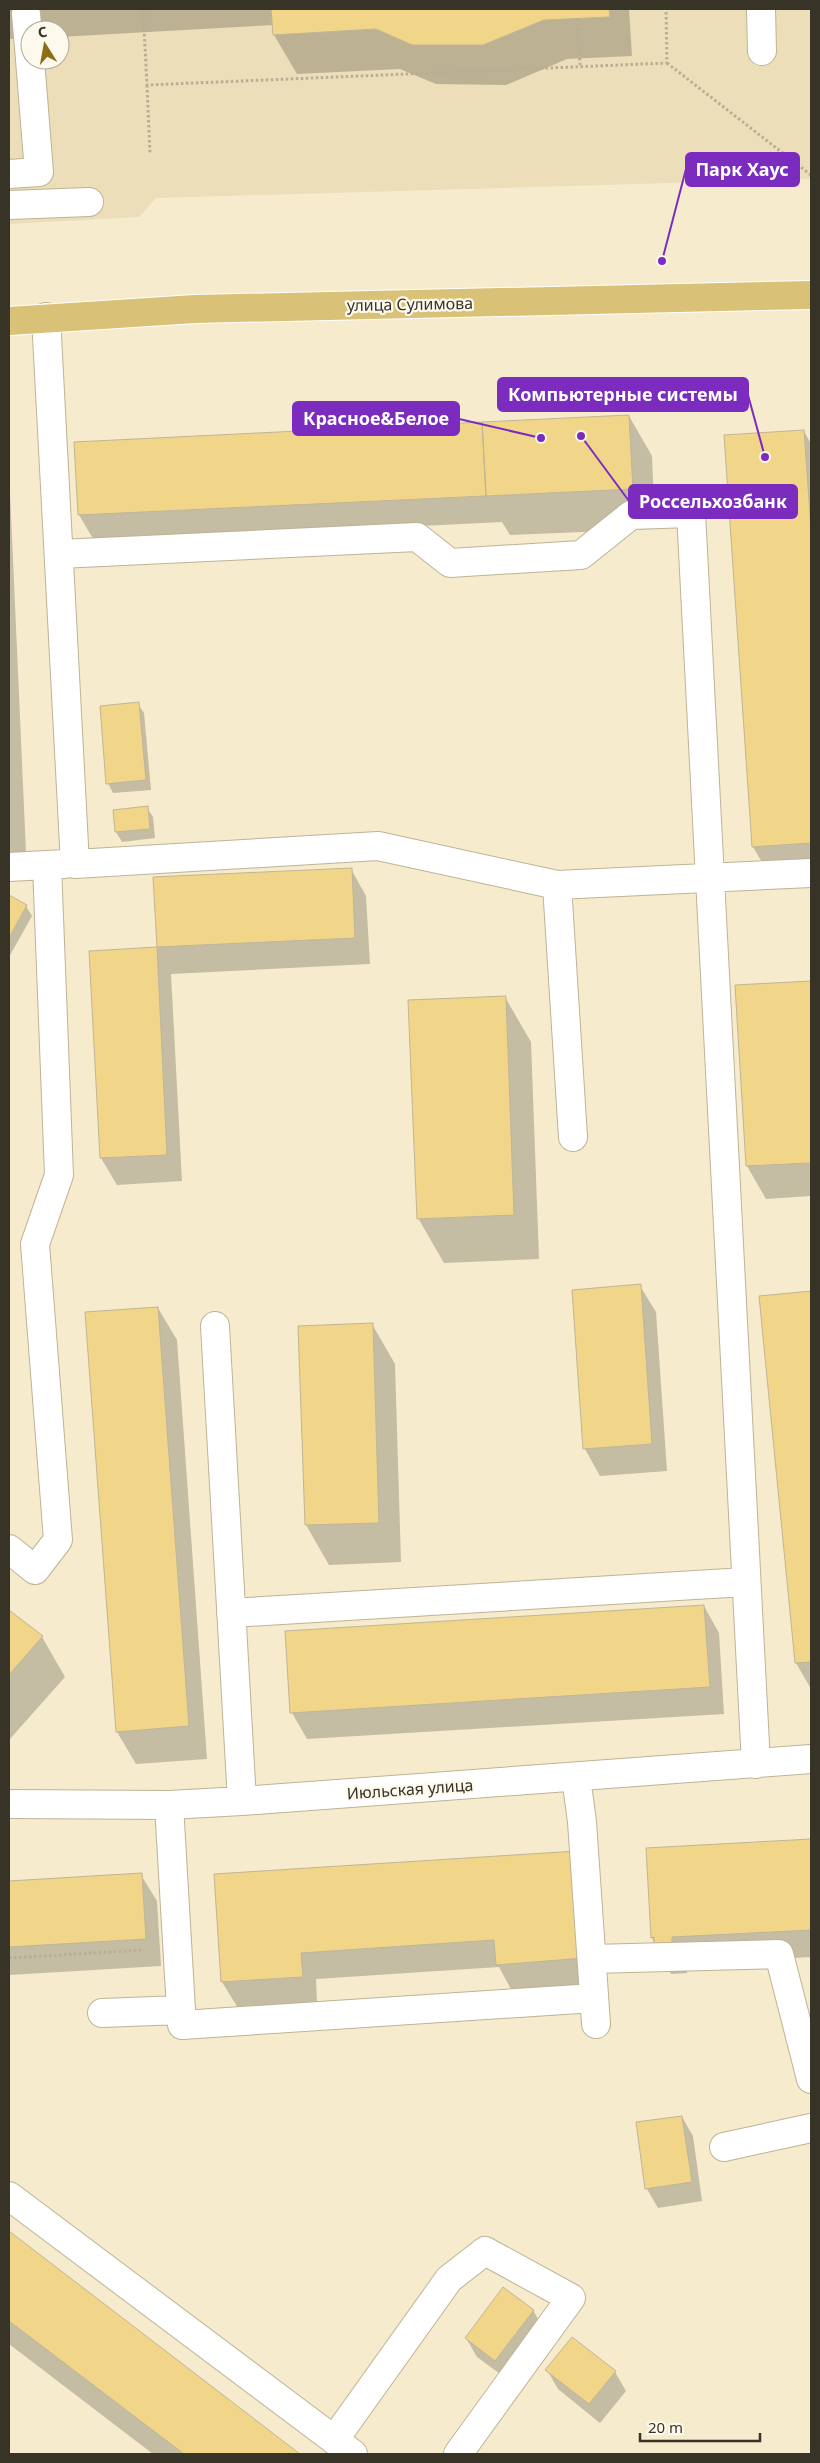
<svg xmlns="http://www.w3.org/2000/svg" width="820" height="2463" font-family="'Noto Sans',sans-serif">
  <rect width="100%" height="100%" fill="#f7ebcd"/>
  <path fill="#ecdeb8" fill-rule="evenodd" d="M 9,9 L 811,9 L 811,179 L 156,198 L 139,217 L 9,224 ZM 30,30 L 60,30 L 60,60 L 30,60 Z"/>
  <path fill="#0003" d="M 9,9 L 629,9 L 632,56 L 567,59 L 506,85 L 436,84 L 400,69 L 297,74 L 274,35 L 273,25 L 60,37 L 60,30 L 30,30 L 30,38 L 9,39 Z
    M 629,416 L 652,456 L 655,529 L 510,535 L 502,522 L 95,542 L 79,515 L 76,443 Z
    M 804,431 L 811,444 L 811,877 L 772,879 L 753,847 Z
    M 9,469 L 27,875 L 9,876 Z
    M 138,704 L 144,713 L 151,790 L 113,793 L 108,783 Z
    M 147,808 L 153,817 L 155,838 L 122,842 L 116,832 L 114,811 Z
    M 351,869 L 366,896 L 370,964 L 171,974 L 182,1181 L 117,1185 L 101,1158 L 90,952 L 158,948 L 154,878 Z
    M 9,897 L 26,906 L 32,916 L 9,957 Z
    M 811,982 L 811,1196 L 766,1199 L 747,1166 L 736,986 Z
    M 505,997 L 531,1042 L 539,1259 L 444,1263 L 418,1218 Z
    M 640,1286 L 656,1312 L 667,1471 L 600,1476 L 585,1449 L 573,1291 Z
    M 811,1292 L 811,1689 L 796,1663 L 761,1297 Z
    M 158,1308 L 177,1340 L 207,1759 L 136,1764 L 117,1732 Z
    M 372,1324 L 395,1364 L 401,1562 L 329,1565 L 306,1525 L 300,1327 Z
    M 704,1606 L 719,1633 L 724,1714 L 307,1739 L 292,1713 Z
    M 9,1612 L 42,1637 L 65,1677 L 9,1740 Z
    M 811,1840 L 811,1957 L 687,1964 L 687,1973 L 671,1974 L 652,1938 L 647,1849 Z
    M 577,1852 L 599,1985 L 512,1991 L 499,1967 L 316,1979 L 317,2004 L 238,2008 L 222,1982 Z
    M 141,1875 L 157,1901 L 161,1966 L 9,1975 L 9,1882 Z
    M 682,2117 L 693,2136 L 702,2201 L 658,2208 L 647,2189 Z
    M 9,2233 L 299,2454 L 153,2454 L 9,2344 Z
    M 533,2310 L 544,2330 L 507,2379 L 477,2357 L 466,2338 Z
    M 547,2370 L 615,2372 L 626,2391 L 600,2423 L 558,2389 Z"/>
  <path fill="#f1d588" stroke="#c0b598" d="M 271,9 L 609,9 L 610,17 L 544,20 L 483,45 L 412,45 L 376,29 L 273,35 Z
    M 629,415 L 633,489 L 486,496 L 482,422 Z
    M 482,422 L 486,496 L 78,515 L 74,442 Z
    M 804,430 L 811,529 L 811,843 L 752,847 L 724,435 Z
    M 139,702 L 146,780 L 106,784 L 100,706 Z
    M 148,806 L 150,829 L 115,832 L 113,810 Z
    M 352,868 L 355,938 L 157,947 L 153,877 Z
    M 9,895 L 27,905 L 9,938 Z
    M 157,947 L 167,1155 L 100,1158 L 89,951 Z
    M 811,981 L 811,1163 L 746,1166 L 735,985 Z
    M 506,996 L 514,1215 L 417,1219 L 408,1000 Z
    M 641,1284 L 652,1444 L 583,1449 L 572,1290 Z
    M 811,1291 L 811,1662 L 795,1663 L 759,1296 Z
    M 158,1307 L 189,1726 L 116,1732 L 85,1312 Z
    M 373,1323 L 379,1523 L 305,1525 L 298,1326 Z
    M 704,1605 L 710,1687 L 290,1713 L 285,1631 Z
    M 9,1610 L 43,1636 L 9,1675 Z
    M 811,1839 L 811,1930 L 672,1937 L 672,1947 L 654,1948 L 654,1937 L 651,1938 L 646,1848 Z
    M 577,1851 L 584,1958 L 496,1965 L 494,1940 L 301,1953 L 303,1977 L 221,1982 L 214,1874 Z
    M 142,1873 L 146,1939 L 9,1947 L 9,1881 Z
    M 682,2116 L 692,2182 L 645,2189 L 636,2122 Z
    M 9,2231 L 120,2316 L 300,2454 L 184,2454 L 9,2321 Z
    M 503,2287 L 534,2310 L 495,2361 L 465,2338 Z
    M 572,2337 L 616,2371 L 589,2404 L 545,2370 Z"/>
  <g fill="none" stroke-linecap="round" stroke-linejoin="round">
    <g stroke="#beb396" stroke-width="30">
      <path id="minor" d="M 761,9 L 762,51
        M 26,14 L 30,59
        M 9,174 L 39,172 L 30,60
        M 9,205 L 89,202
        M 46,317 L 75,864 L 378,846 L 557,885 L 811,873
        M 60,554 L 417,537 L 450,563 L 581,555 L 631,515 L 691,513 L 756,1764
        M 9,867 L 65,864
        M 557,885 L 573,1137
        M 215,1326 L 242,1801
        M 9,1549 L 35,1570 L 58,1540 L 35,1244 L 59,1175 L 47,865
        M 231,1613 L 745,1582
        M 576,1777 L 582,1822 L 596,2024
        M 9,1804 L 169,1805 L 242,1801 L 811,1759
        M 592,1959 L 779,1954 L 811,2079
        M 181,2010 L 182,2025 L 594,1998
        M 102,2013 L 181,2010 L 169,1805
        M 724,2147 L 811,2128
        M 9,2196 L 353,2454
        M 334,2440 L 449,2279 L 485,2251 L 571,2298 L 458,2454"/>
    </g>
    <g stroke="#fff" stroke-width="30">
      <path id="major" d="M 9,321 L 195,309 L 811,295"/>
    </g>
    <path stroke="#b8ae96" stroke-width="3" stroke-dasharray="2.5 2.5" stroke-linecap="butt" d="M 143,9 L 147,85 L 667,63 L 666,9
      M 577,18 L 580,65
      M 667,63 L 811,175
      M 147,85 L 150,154
      M 9,1958 L 144,1950"/>
    <use href="#minor" stroke="#fff" stroke-width="28"/>
    <use href="#major" stroke="#d9c277" stroke-width="28"/>
  </g>
  <g text-anchor="middle" dominant-baseline="central" stroke-width="4.5" stroke-linejoin="round" paint-order="stroke">
    <g font-size="16" fill="#383327" stroke="#fdf9ed">
      <text transform="translate(410 304) rotate(-1)">улица Сулимова</text>
      <text transform="translate(410 1789) rotate(-4)">Июльская улица</text>
    </g>
  </g>
  <path fill="none" stroke="#7b2cbf" stroke-width="2" d="M662 261L686 169M765 457L748 395M541 438L459 419M581 436L629 501"/>
  <g fill="#7b2cbf" stroke="#fdf9ed" stroke-width="2">
    <circle cx="662" cy="261" r="5"/>
    <circle cx="765" cy="457" r="5"/>
    <circle cx="541" cy="438" r="5"/>
    <circle cx="581" cy="436" r="5"/>
  </g>
  <g fill="#7b2cbf" stroke="#7b2cbf" stroke-width="2">
    <rect x="686" y="153" width="113" height="33" rx="5"/>
    <rect x="498" y="378" width="250" height="33" rx="5"/>
    <rect x="293" y="402" width="166" height="33" rx="5"/>
    <rect x="629" y="485" width="168" height="33" rx="5"/>
  </g>
  <g font-size="18" text-anchor="middle" font-weight="bold" fill="#fff">
    <text x="742" y="176">Парк Хаус</text>
    <text x="623" y="401">Компьютерные системы</text>
    <text x="376" y="425">Красное&amp;Белое</text>
    <text x="713" y="508">Россельхозбанк</text>
  </g>
  <rect width="820" height="2463" fill="none" stroke="#383327" stroke-width="20"/>
  <g transform="translate(45 45) rotate(349)"><circle r="24" fill="#fdf9ed" stroke="#aeaa9e"/>
  <path d="M0-4L9 19L0 12L-9 19Z" fill="#8b6f12"/>
  <text y="-8" font-size="14" font-weight="bold" text-anchor="middle" fill="#383327">С</text>
  </g>
  <path d="M640 2433v8h120v-8" fill="none" stroke="#383327" stroke-width="2.5"/>
  <text x="648" y="2433" font-size="15" fill="#383327" stroke="#fdf9ed" stroke-width="4" paint-order="stroke">20 m</text>
</svg>
